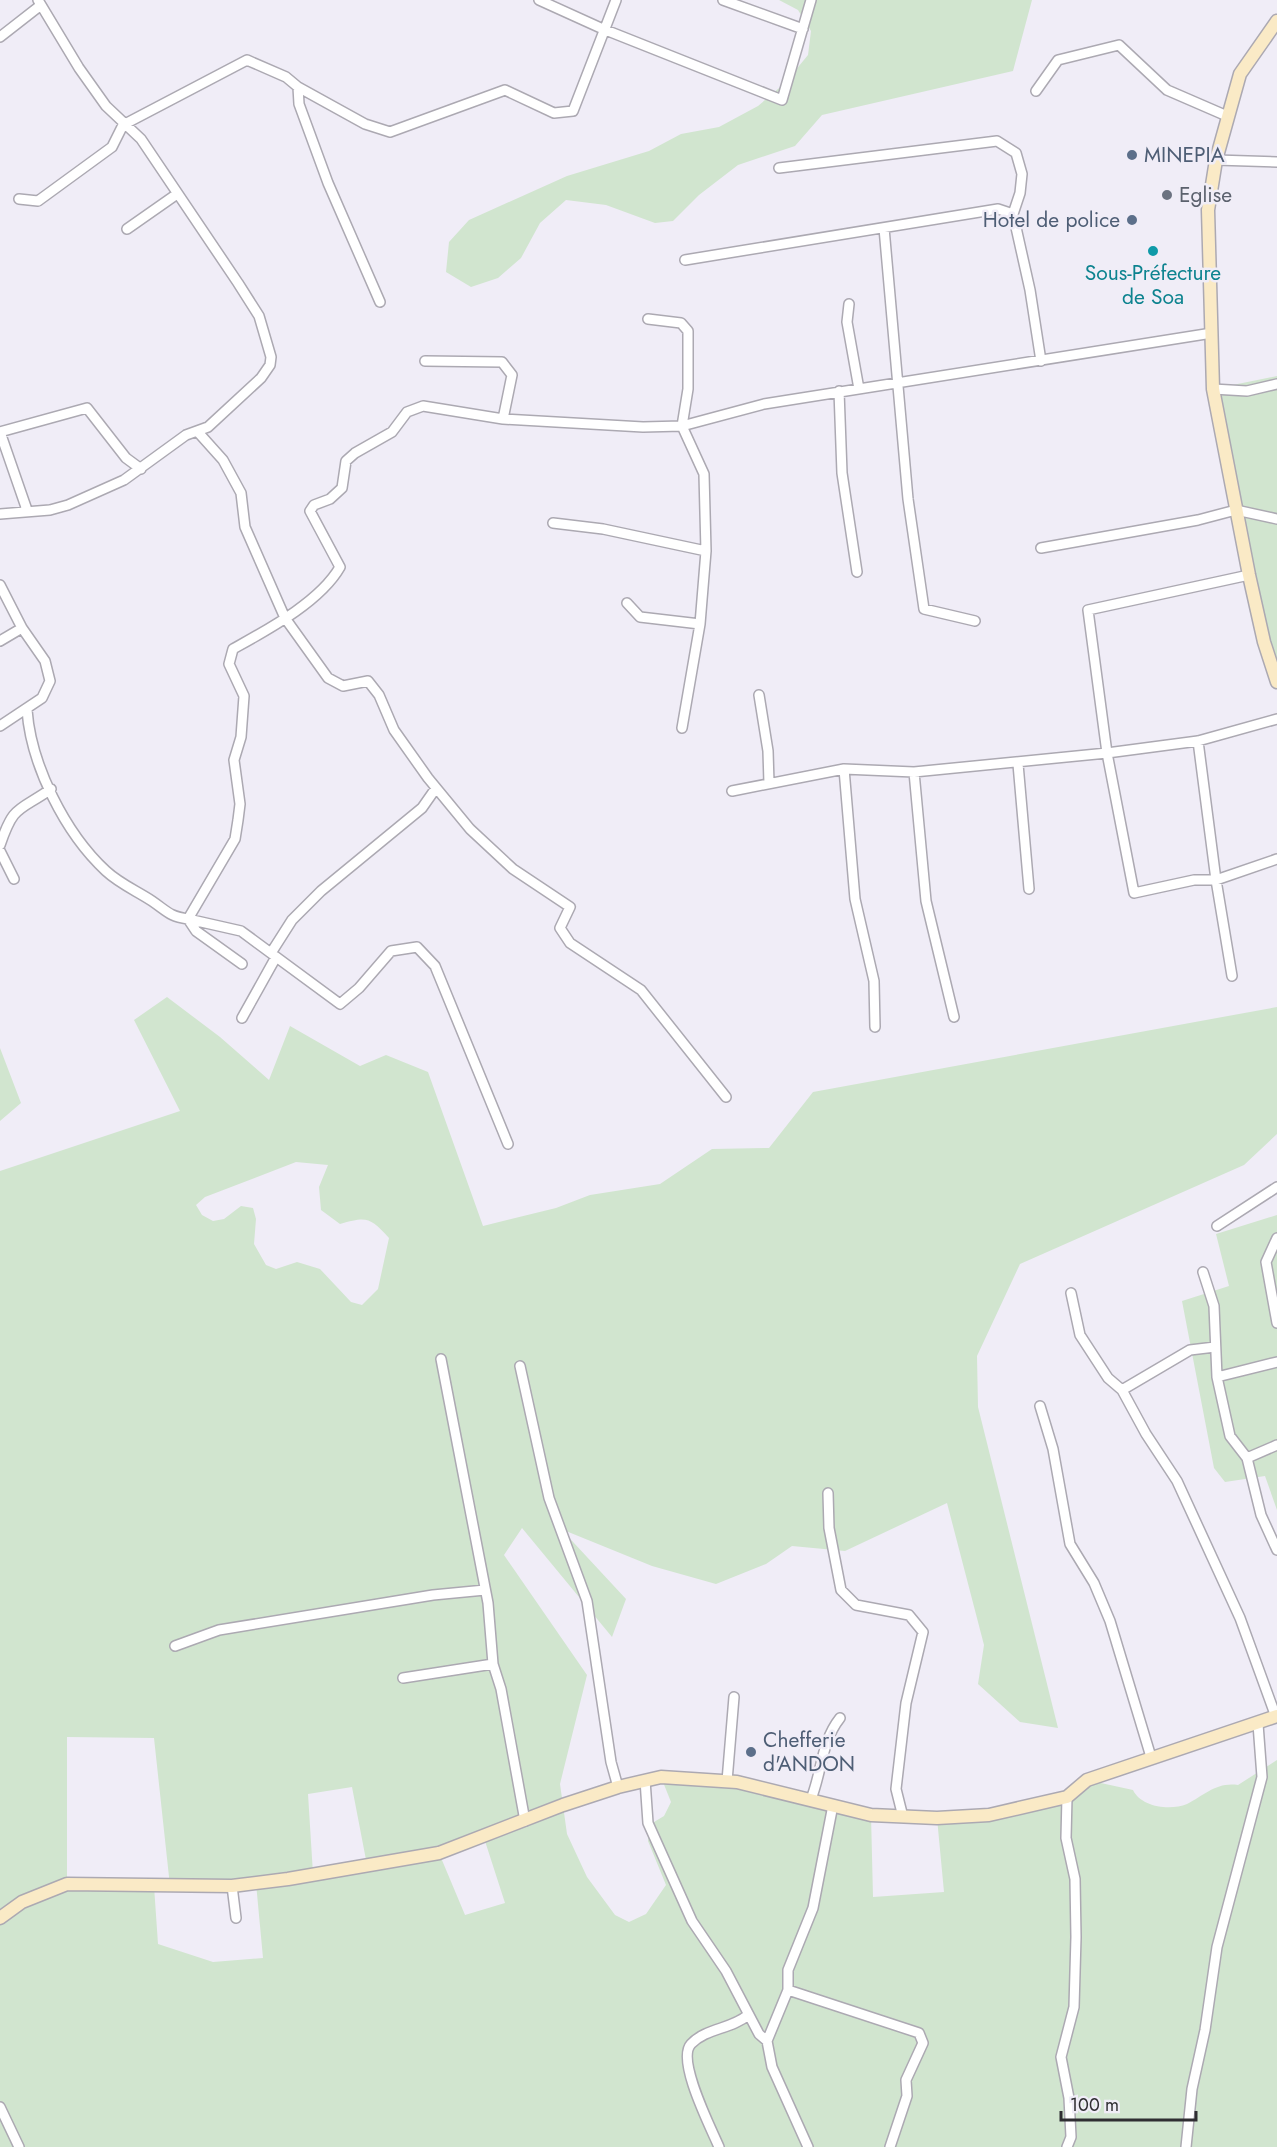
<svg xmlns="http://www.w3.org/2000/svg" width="1277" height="2147" font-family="Jost,sans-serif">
  <rect width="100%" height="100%" fill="#f0edf7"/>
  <path fill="#d1e5cf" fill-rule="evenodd" d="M 779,0 L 1032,0 L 1013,71 L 822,115 L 795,146 L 738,165 L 699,195 L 673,221 L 655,223 L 606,205 L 566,200 L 540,223 L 521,258 L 498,278 L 471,287 L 446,272 L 449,242 L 469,220 L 567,176 L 649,151 L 681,134 L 719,127 L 758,106 L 785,83 L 808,55 L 811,31 L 798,10 Z
    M 1277,376 L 1277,682 L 1213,389 Z
    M 167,997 L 220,1037 L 269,1080 L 290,1026 L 360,1066 L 386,1055 L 428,1072 L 483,1226 L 556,1208 L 590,1195 L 660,1184 L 712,1149 L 769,1148 L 813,1092 L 1277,1007 L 1277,1134 L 1244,1165 L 1020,1264 L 977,1356 L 978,1407 L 1058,1728 L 1020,1722 L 978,1684 L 984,1645 L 947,1503 L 845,1551 L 792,1546 L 766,1564 L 716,1584 L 652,1566 L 561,1529 L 626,1599 L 612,1637 L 522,1528 L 504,1555 L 587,1675 L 560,1784 L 567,1834 L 587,1877 L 615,1915 L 629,1922 L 646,1914 L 666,1885 L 648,1841 L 649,1825 L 664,1816 L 671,1802 L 661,1777 L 737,1782 L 871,1815 L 873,1897 L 944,1892 L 937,1818 L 1067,1797 L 1087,1780 L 1133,1790 C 1141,1807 1170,1811 1187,1804 C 1205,1795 1216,1782 1238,1785 L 1277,1760 L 1277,2147 L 0,2147 L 0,1171 L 180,1111 L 134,1020 ZM 296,1162 L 328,1165 L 319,1187 L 321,1210 L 340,1224 C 368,1216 370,1218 389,1238 L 378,1289 L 362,1305 L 351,1302 L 320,1269 L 297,1262 L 276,1269 L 266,1265 L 254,1244 L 256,1219 L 253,1208 L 241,1206 L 224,1219 L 213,1221 L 202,1215 L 196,1205 L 205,1197 ZM 67,1737 L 154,1738 L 170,1886 L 256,1883 L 263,1958 L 213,1962 L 158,1944 L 154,1886 L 67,1884 ZM 352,1787 L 367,1865 L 313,1874 L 308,1794 ZM 484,1838 L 505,1903 L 465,1915 L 439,1853 Z
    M 0,1048 L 21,1103 L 0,1121 Z
    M 1277,1215 L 1277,1510 L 1265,1476 L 1225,1482 L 1214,1468 L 1182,1301 L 1229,1286 L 1216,1234 Z"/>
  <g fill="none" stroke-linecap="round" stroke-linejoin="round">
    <g stroke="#aca9b2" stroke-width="12">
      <path id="street" d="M 539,0 L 603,29 L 782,100 L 811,0
        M 723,0 L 803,29
        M 0,37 L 41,5
        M 298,87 L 299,104 L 328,183 L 380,302
        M 1036,91 L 1058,60 L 1119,45 L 1167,90 L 1227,116
        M 1216,160 L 1277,162
        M 779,168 L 997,141 L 1016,153 L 1022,174 L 1020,193 L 1013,214 L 1030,290 L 1041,361
        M 19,199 L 38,201 L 112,147 L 123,125 L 247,60 L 286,77 L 298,87 L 365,124 L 390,132 L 505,90 L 554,113 L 573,111 L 616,0
        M 884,228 L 908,499 L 924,609 L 975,621
        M 127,229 L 177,194
        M 685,260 L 998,209 L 1013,214
        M 849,304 L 847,322 L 859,389
        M 648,319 L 681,323 L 688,331 L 688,389 L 682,426 L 704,474 L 706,551 L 700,624 L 682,728
        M 425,361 L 502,362 L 512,375 L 503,419
        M 1213,389 L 1247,391 L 1277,384
        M 839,391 L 842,473 L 857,572
        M 197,431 L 223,460 L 241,493 L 245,527 L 285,618 L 328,678 L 343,686 L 368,681 L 379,695 L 394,730 L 428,778 L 470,829 L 513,869 L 570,907 L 560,928 L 570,943 L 641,990 L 726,1097
        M 0,432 L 87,408 L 126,458 L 141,469
        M 0,432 L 27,510
        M 0,514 L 50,510 L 68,505 L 124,480 L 186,435 L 208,427 L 261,378 L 270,365 L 271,357 L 259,316 L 238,283 L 141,139 L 106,106 L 79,68 L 38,0
        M 553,523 L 603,529 L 706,551
        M 1041,548 L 1198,520 L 1236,510 L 1277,519
        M 1249,575 L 1088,610 L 1107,753 L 1134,893 L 1194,880 L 1216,880 L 1277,859
        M 0,585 L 22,628 L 45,661 L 50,681 L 42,698 L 0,726
        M 627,603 L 640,617 L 700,624
        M 0,641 L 22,628
        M 759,695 L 768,751 L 769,783
        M 27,710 C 31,765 65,833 106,871 C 120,884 137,891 152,901 C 168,912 169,916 188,919 L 235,839 L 238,820 L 240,804 L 234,760 L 241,737 L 244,696 L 229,664 L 233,649 C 267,630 320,602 340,567 L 310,511 L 314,505 L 330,499 L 342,488 L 346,461 L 355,453 L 392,432 L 407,412 L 423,406 L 503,419 L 643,427 L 682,426 L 764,404 L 1212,333
        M 1198,741 L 1216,880 L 1232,976
        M 1018,764 L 1029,889
        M 844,769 L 855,899 L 874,981 L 875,1027
        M 914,772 L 926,901 L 954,1017
        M 732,791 L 844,769 L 914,772 L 1107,753 L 1198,741 L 1277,719
        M 0,845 C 14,804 18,812 51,789
        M 0,851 L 14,879
        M 188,919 L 241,931 L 340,1004 L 359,988 L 391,951 L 417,947 L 435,966 L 508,1144
        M 188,919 L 196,931 L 242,964
        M 271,953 L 292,920 L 321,891 L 422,808 L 436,788
        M 242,1018 L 276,957
        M 1217,1226 L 1277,1187
        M 1277,1238 L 1266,1262 L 1277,1323
        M 1203,1272 L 1214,1306 L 1217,1377 L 1230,1436 L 1247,1458 L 1261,1515 L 1277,1550
        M 1071,1293 L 1080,1335 L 1108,1378 L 1122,1390 L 1146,1434 L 1177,1481 L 1240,1618 L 1276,1717
        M 441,1359 L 488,1603 L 493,1664 L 501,1689 L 525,1821
        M 520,1366 L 549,1498 L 587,1601 L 611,1762 L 618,1787
        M 1217,1377 L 1277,1362
        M 1122,1390 L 1190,1350 L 1215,1347
        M 1040,1406 L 1053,1449 L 1070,1544 L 1094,1583 L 1110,1621 L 1151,1757
        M 1247,1458 L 1277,1445
        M 828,1493 L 829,1528 L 841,1590 L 856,1605 L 909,1615 L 923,1632 L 906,1703 L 896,1789 L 903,1817
        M 175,1646 L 219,1630 L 433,1595 L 485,1590
        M 403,1678 L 493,1664
        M 645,1780 L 648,1823 L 692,1921 L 726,1971 L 759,2034 L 767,2041
        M 727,1781 L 734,1697
        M 811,1799 C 822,1772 821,1742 840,1718
        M 232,1886 L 236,1918
        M 788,1990 L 919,2033 L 923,2043 L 906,2080 L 907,2096 L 890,2147
        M 0,2107 L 19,2147
        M 719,2147 C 711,2128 676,2060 691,2044 C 706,2028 732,2029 748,2015
        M 808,2147 L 772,2067 L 767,2041 L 788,1990 L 788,1970 L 813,1908 L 833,1805
        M 1067,2147 L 1071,2137 L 1069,2098 L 1061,2057 L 1074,2007 L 1076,1937 L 1075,1879 L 1066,1838 L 1067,1797
        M 1186,2147 L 1192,2089 L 1205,2030 L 1217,1947 L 1262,1777 L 1258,1724"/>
    </g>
    <g stroke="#aca9b2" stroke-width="15">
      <path id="secondary" d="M 1277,21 L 1240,74 L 1216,160 L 1208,210 L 1213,389 L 1249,575 L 1264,642 L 1277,682
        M 0,1918 L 22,1902 L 67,1884 L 232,1886 L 288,1879 L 439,1853 L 563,1805 L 618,1787 L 661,1777 L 737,1782 L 871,1815 L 937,1818 L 989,1815 L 1067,1797 L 1087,1780 L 1277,1716"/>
    </g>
    <use href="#street" stroke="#fff" stroke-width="9"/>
    <use href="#secondary" stroke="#faeac6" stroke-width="12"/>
  </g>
  <g fill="#5c6f8a" stroke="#f0edf7" stroke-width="2">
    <circle cx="1132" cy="155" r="6"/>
    <circle cx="1132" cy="220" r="6"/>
    <circle cx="751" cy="1752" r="6"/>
  </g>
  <circle fill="#6b7280" stroke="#f0edf7" stroke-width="2" cx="1167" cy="195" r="6"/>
  <circle fill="#0f9aa8" stroke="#f0edf7" stroke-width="2" cx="1153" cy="251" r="6"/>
  <g text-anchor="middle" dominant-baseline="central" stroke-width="5" stroke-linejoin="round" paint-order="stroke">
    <g font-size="21" fill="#4e5e75" stroke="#f0edf7" text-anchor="start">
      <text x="1144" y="155">MINEPIA</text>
      <text x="1120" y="220" text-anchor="end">Hotel de police</text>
      <text x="763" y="1740">Chefferie<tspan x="763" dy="24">d'ANDON</tspan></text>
    </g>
    <g font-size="21" fill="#5b616d" stroke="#f0edf7" text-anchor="start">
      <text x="1179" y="195">Eglise</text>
    </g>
    <g font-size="21" fill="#0d838f" stroke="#f0edf7">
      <text x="1153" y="273">Sous-Préfecture<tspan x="1153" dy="24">de Soa</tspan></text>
    </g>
  </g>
  <path d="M1061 2111v9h135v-9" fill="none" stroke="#2f2e32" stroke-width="3"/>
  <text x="1070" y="2111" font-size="18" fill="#2f2e32" stroke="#f0edf7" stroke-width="4.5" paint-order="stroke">100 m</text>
</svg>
